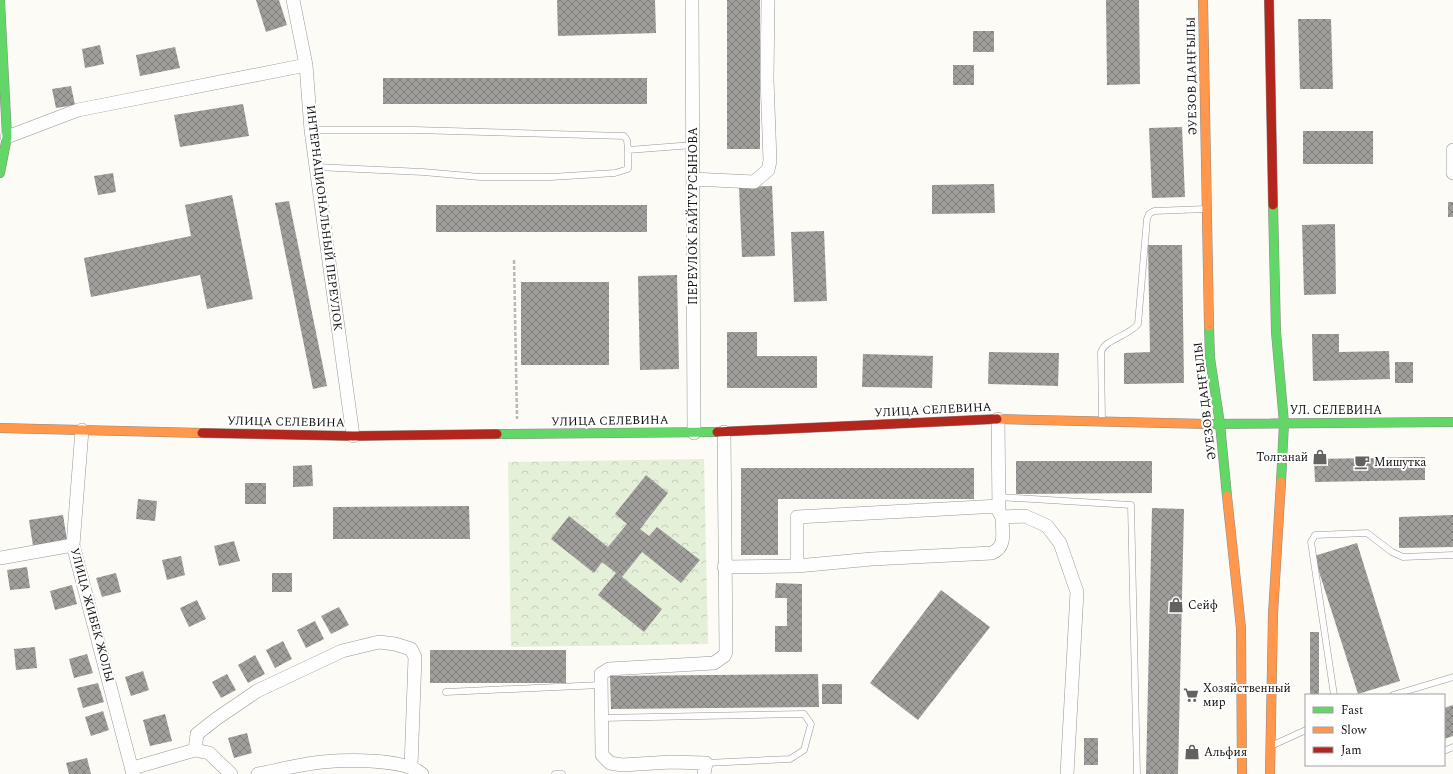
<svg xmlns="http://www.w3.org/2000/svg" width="1453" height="774" font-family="Spectral,serif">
  <defs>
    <pattern id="park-crowns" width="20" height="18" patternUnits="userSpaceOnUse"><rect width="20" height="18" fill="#e5f0d8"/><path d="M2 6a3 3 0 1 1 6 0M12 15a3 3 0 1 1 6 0" fill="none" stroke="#c3cdb8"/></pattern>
    <pattern id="building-cross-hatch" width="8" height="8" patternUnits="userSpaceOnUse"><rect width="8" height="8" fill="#a09e9b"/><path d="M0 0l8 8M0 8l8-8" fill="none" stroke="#817f7d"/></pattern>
  </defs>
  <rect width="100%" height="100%" fill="#fcfbf6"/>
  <path fill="url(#park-crowns)" d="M 704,459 L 708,644 L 511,647 L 508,462 Z"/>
  <path fill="url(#building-cross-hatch)" d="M 256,0 L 279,0 L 287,25 L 266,32 Z
    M 557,0 L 655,0 L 656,33 L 558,36 Z
    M 727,0 L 760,0 L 760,149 L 727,149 Z
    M 1106,0 L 1139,0 L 1140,84 L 1107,85 Z
    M 1298,19 L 1331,19 L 1333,89 L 1300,89 Z
    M 973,31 L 994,31 L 994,52 L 973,52 Z
    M 100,45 L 104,64 L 85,68 L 82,49 Z
    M 175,47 L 180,68 L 140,76 L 136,55 Z
    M 953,65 L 974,65 L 974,85 L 953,85 Z
    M 383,78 L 647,78 L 647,104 L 383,104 Z
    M 71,86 L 75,105 L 56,108 L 52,89 Z
    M 243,104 L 249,136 L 180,147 L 174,115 Z
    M 1182,127 L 1185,197 L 1152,198 L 1149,128 Z
    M 1303,131 L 1373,131 L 1373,164 L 1303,164 Z
    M 113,173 L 116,192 L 98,195 L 94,176 Z
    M 994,184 L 995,213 L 932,214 L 932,185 Z
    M 772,186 L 775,256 L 742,257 L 739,187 Z
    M 232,195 L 253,299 L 207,309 L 200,275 L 91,297 L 84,258 L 191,236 L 185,205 Z
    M 289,201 L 327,386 L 313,389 L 275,203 Z
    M 1448,202 L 1453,202 L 1453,217 L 1448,217 Z
    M 436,205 L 647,205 L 647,232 L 436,232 Z
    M 1335,224 L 1336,294 L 1304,295 L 1302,225 Z
    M 824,231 L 827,301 L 794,302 L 791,232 Z
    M 1148,245 L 1182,245 L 1184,383 L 1124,384 L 1124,353 L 1150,352 Z
    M 677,275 L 679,369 L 640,370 L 638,276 Z
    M 521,282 L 609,282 L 609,365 L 521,365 Z
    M 727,332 L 757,332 L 757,356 L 817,356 L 817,388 L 727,388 Z
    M 1312,334 L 1339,334 L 1339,352 L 1389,351 L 1390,379 L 1313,381 Z
    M 989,352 L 1059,353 L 1058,386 L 988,384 Z
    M 863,354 L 933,356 L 932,388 L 862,387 Z
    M 1395,362 L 1413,362 L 1413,383 L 1395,383 Z
    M 1425,457 L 1425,480 L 1315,482 L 1314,459 Z
    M 1016,461 L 1152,461 L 1152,493 L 1016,494 Z
    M 312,465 L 313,486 L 293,487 L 293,466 Z
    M 741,468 L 974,468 L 974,499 L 778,499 L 778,555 L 741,555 Z
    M 646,475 L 668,493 L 640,529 L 649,536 L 657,527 L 700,560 L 681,583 L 642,552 L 622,577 L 662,609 L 644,632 L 598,595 L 616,573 L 602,562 L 594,573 L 551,539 L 569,516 L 608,547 L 627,524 L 615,514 Z
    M 245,483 L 266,483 L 266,504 L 245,504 Z
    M 138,499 L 157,501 L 155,521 L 136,519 Z
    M 469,506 L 470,539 L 333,539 L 333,507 Z
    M 1152,508 L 1184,509 L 1178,774 L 1146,774 Z
    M 63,515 L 67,540 L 33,546 L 29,520 Z
    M 1453,515 L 1453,547 L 1399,548 L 1399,517 Z
    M 234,541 L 240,561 L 219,566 L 214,546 Z
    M 1357,543 L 1400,681 L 1358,694 L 1314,556 Z
    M 181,556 L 185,575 L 167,580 L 162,560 Z
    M 27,567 L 30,588 L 10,590 L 7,570 Z
    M 116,573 L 121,592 L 102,597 L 96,578 Z
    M 272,573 L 292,573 L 292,592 L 272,592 Z
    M 776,583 L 802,584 L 802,652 L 775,652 L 775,626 L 787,626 L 787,598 L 775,598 Z
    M 72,585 L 77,604 L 55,610 L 50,591 Z
    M 941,590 L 990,627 L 918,720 L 870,683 Z
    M 197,600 L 206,619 L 189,627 L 180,608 Z
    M 339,607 L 349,625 L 331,634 L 321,616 Z
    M 315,621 L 324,639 L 306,648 L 297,630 Z
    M 1310,632 L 1319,632 L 1319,695 L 1310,695 Z
    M 283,641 L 292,659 L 275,668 L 266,650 Z
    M 35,647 L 37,668 L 16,670 L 14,649 Z
    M 430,650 L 566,650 L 566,683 L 430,683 Z
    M 87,654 L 93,673 L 74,678 L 69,659 Z
    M 255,655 L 265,674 L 248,683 L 238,665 Z
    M 143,671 L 149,690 L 131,696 L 125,677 Z
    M 227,674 L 236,690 L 221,698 L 212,682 Z
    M 818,674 L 819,707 L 611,709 L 610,676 Z
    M 98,683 L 104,702 L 83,708 L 77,688 Z
    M 822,684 L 842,684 L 842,704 L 822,704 Z
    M 1453,705 L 1453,736 L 1444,739 L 1444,708 Z
    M 103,711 L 109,730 L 91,736 L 85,717 Z
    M 165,714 L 172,741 L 150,746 L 143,720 Z
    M 247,733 L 252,753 L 234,758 L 228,738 Z
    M 1084,738 L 1098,738 L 1098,765 L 1084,765 Z
    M 87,758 L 91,774 L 69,774 L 66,763 Z"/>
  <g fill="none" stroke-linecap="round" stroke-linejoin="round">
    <g stroke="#969694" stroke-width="7">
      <path id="lane" d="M 311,130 L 415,130 L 624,136 L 627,140 L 628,150 L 693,145
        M 316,167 L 423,172 L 480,177 L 551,177 L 615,173 L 628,169 L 628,150
        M 1102,420 L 1101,352 C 1105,339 1129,336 1138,324 L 1147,219 L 1149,214 L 1154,211 L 1206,209
        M 999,497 L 1131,505 L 1137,774
        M 446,692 L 601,685
        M 1334,695 L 1311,542 L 1315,535 L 1367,533 L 1392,552 L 1403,557 L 1453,555
        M 1393,695 L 1453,677
        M 601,718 L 804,714 L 811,724 L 804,750 L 790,759 L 706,763
        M 1273,745 L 1306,730
        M 1444,751 L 1453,747
        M 555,774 L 562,774"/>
    </g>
    <g stroke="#969694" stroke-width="14">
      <path id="street" d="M 293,0 L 306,65 L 311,130 L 353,436
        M 692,0 L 694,433
        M 7,137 L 78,110 L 306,65
        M 1453,150 L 1453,173
        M 693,179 L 754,182 L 768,170 L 770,161 L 767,79 L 768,0
        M 998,419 L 999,512 L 1002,517 L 1025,516 L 1047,526 L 1060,543 L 1077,592 L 1067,774
        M 82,430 L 73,545 L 133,774
        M 0,558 L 73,545
        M 797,566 L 797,517 L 999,506
        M 724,567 L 797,566 L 872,559 L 992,553 C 1007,547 1002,531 1002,517
        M 195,750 L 197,734 L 216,719 L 257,691 L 342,651 L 379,642 L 395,644 L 411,649 L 415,657 L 411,767
        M 133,768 L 195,750 L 209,753 L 231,774
        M 258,774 C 279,770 301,764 322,762 C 346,760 404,758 422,774
        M 704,774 L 706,763 L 671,762 L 622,765 L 610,763 L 602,755 L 601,674 L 609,669 L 714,663 L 724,656 L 726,652 L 724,432"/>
    </g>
    <g stroke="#8d8c8a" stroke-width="10">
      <path id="fast" d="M 0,1 L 7,137 L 0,173
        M 1273,205 L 1276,332 L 1284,423 L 1281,482
        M 1209,326 L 1210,358 L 1220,424 L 1227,496
        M 1208,424 L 1453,422
        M 497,434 L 717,432"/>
    </g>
    <g stroke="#8d8c8a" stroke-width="10">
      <path id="slow" d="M 1203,0 L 1209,326
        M 997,419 L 1208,424
        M 0,428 L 202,433
        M 1227,496 L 1241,628 L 1242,774
        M 1270,774 L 1273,614 L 1281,482"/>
    </g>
    <g stroke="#8d8c8a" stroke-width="10">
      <path id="jam" d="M 1269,0 L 1273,205
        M 717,432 L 997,419
        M 202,433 L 353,436 L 497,434"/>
    </g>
    <path stroke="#b9b9b8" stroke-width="2.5" stroke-dasharray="4 2" stroke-linecap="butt" d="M 514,260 L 517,419"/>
    <use href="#lane" stroke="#fffefe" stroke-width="6"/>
    <use href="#street" stroke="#fffefe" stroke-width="13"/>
    <use href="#fast" stroke="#63d668" stroke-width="9"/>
    <use href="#slow" stroke="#ff974d" stroke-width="9"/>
    <use href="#jam" stroke="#b3261e" stroke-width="9"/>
  </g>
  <defs>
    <g id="shop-bare" transform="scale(1.2)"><path d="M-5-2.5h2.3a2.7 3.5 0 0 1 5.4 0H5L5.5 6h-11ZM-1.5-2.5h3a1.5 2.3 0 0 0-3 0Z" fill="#636260" stroke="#fff" stroke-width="2.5" paint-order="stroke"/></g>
    <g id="cafe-bare" transform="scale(1.2)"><path d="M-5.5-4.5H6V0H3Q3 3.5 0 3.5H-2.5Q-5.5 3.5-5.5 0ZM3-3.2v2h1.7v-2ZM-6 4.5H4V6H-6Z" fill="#636260" stroke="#fff" stroke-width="2.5" paint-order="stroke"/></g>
    <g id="supermarket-bare" transform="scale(1.2)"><path d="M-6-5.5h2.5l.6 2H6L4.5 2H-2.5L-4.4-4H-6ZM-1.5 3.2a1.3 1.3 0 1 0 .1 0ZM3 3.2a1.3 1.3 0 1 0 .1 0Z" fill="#636260" stroke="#fff" stroke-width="2.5" paint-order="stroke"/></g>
  </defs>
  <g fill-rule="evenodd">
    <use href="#shop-bare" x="1320" y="457"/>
    <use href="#cafe-bare" x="1362" y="462"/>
    <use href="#shop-bare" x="1176" y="605"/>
    <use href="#supermarket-bare" x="1191" y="695"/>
    <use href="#shop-bare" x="1192" y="752"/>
  </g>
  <g text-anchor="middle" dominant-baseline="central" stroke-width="4" stroke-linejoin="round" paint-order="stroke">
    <g font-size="12" fill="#101010" stroke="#fff">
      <text transform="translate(1192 76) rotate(-91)">ӘУЕЗОВ ДАҢҒЫЛЫ</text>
      <text transform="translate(693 216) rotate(-90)">ПЕРЕУЛОК БАЙТУРСЫНОВА</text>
      <text transform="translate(324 218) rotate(83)">ИНТЕРНАЦИОНАЛЬНЫЙ ПЕРЕУЛОК</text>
      <text transform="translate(1205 401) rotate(-97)">ӘУЕЗОВ ДАҢҒЫЛЫ</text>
      <text transform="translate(933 410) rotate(-3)">УЛИЦА СЕЛЕВИНА</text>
      <text x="1336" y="410">УЛ. СЕЛЕВИНА</text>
      <text transform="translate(610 421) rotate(-1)">УЛИЦА СЕЛЕВИНА</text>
      <text transform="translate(286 422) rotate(1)">УЛИЦА СЕЛЕВИНА</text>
      <text transform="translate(92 615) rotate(75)">УЛИЦА ЖИБЕК ЖОЛЫ</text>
    </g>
    <g font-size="12" fill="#101010" stroke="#fff" text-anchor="start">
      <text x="1308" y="457" text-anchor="end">Толганай</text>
      <text x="1374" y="462">Мишутка</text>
      <text x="1188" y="605">Сейф</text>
      <text x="1203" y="688">Хозяйственный<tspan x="1203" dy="14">мир</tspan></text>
      <text x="1204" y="752">Альфия</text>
    </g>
  </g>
  <rect x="1305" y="694" width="140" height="72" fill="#ffffff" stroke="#9f9f9f"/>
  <rect x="1313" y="707" width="20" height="6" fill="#63d668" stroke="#9f9f9f"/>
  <text x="1341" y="714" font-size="12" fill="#101010">Fast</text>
  <rect x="1313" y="727" width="20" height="6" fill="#ff974d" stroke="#9f9f9f"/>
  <text x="1341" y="734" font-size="12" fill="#101010">Slow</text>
  <rect x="1313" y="747" width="20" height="6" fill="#b3261e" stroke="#9f9f9f"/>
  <text x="1341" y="754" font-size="12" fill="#101010">Jam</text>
</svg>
